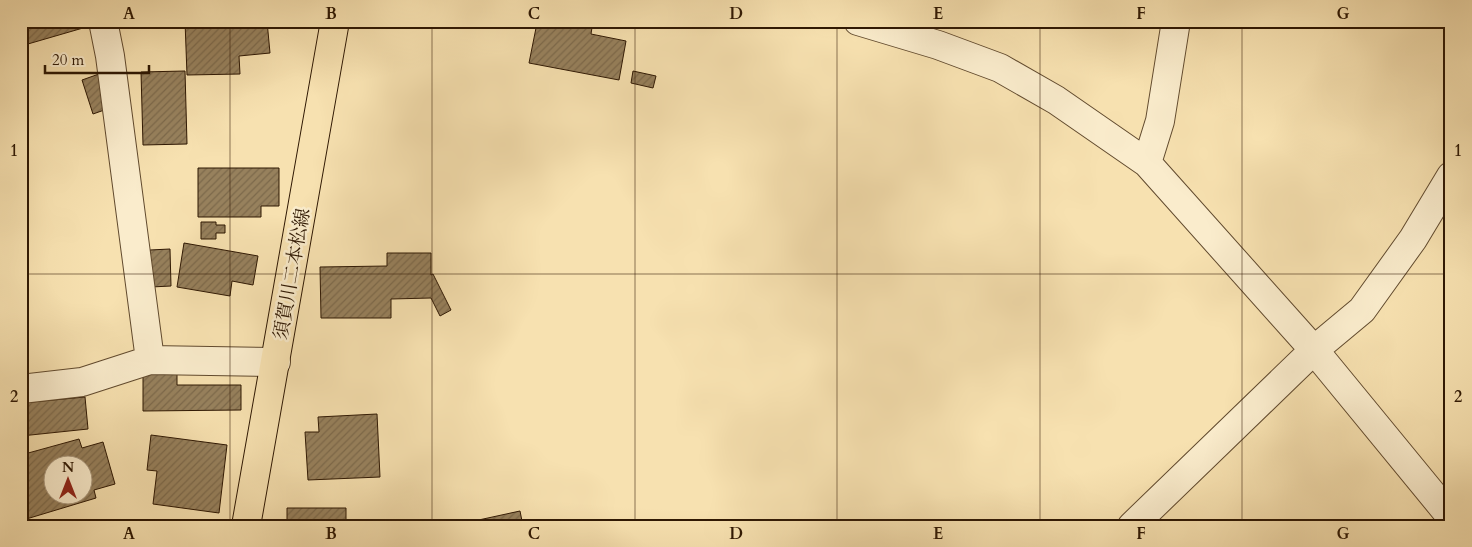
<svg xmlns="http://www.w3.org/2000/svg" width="1472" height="547" font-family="Cardo,'Noto Serif JP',serif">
  <defs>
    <pattern id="building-hatch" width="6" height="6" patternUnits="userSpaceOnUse" patternTransform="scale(1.25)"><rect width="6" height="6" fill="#97815d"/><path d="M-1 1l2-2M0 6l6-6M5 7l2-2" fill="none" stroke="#7c694b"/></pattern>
  </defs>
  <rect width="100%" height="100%" fill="#f7e1b0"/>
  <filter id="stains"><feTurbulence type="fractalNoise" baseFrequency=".004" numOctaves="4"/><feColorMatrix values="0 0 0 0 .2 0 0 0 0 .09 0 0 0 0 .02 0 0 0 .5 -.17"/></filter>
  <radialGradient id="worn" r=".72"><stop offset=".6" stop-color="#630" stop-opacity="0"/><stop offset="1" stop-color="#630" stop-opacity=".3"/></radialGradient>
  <path fill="url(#building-hatch)" stroke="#2f1803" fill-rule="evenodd" d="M 21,21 L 81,21 L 83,28 L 21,46 Z
    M 185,21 L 267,21 L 270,53 L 239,56 L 240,74 L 187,75 Z
    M 548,21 L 593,21 L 591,34 L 626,41 L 619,80 L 529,63 L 537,23 L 547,26 Z
    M 185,71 L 187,144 L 143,145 L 141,72 Z
    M 633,71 L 656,76 L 653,88 L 631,83 Z
    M 99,74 L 110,108 L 93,114 L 82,80 Z
    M 198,168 L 279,168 L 279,206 L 261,206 L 261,217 L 198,217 Z
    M 201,222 L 216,222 L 216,225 L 225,225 L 225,233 L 216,233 L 216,239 L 201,239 Z
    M 184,243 L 258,256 L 253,285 L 232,281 L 230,296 L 177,287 Z
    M 170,249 L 171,286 L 151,287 L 150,250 Z
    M 387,253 L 431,253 L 431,275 L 433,274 L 451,310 L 440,316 L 431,298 L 391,299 L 391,318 L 321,318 L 320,267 L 387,266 Z
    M 21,323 L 28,344 L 21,346 Z
    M 143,374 L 177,374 L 177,385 L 241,385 L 241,410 L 143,411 Z
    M 85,397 L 88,429 L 21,436 L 21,403 Z
    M 377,414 L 380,477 L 308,480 L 305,432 L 319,432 L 318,417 Z
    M 151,435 L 227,445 L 219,513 L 153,504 L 157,471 L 147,470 Z
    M 79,439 L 82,448 L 103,442 L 115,484 L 94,490 L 96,498 L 23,520 L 21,513 L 21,455 ZM 52,464 L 82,464 L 82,494 L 52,494 Z
    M 287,508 L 346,508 L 346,526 L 287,526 Z
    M 520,511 L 523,526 L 451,526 Z"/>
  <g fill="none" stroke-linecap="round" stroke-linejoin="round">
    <g stroke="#614a2e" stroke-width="30">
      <path id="minor" d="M 103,21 L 110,56 L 150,360
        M 858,21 L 938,45 L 1000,68 L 1056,100 L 1147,163 L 1314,350 L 1451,517
        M 1147,163 L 1160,121 L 1176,21
        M 21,389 L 82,382 L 150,360 L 276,362
        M 1132,526 L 1314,350 L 1362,310 L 1413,239 L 1451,176"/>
    </g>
    <g stroke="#2f1803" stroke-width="30">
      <path id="major" d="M 246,526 L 335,21"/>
    </g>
    <use href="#minor" stroke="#faeccc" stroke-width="28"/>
    <use href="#major" stroke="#f7e1b0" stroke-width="28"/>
  </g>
  <path fill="none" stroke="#2f1803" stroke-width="1" stroke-opacity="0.55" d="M 230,21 L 230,526M 432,21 L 432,526M 635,21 L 635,526M 837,21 L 837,526M 1040,21 L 1040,526M 1242,21 L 1242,526M 21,274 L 1451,274"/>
  <g text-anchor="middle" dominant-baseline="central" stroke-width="5" stroke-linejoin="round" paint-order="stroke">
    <g font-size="19" fill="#2f1803" stroke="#faeccc">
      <text transform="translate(292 274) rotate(-80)">須賀川二本松線</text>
    </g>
  </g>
  <rect width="1472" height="547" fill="none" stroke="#f7e1b0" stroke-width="55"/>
  <g transform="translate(68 480)"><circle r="24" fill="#faeccc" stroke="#a9977c"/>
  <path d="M0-4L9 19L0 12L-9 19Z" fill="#8f2418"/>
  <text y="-8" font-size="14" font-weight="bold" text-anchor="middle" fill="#2f1803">N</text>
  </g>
  <path d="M45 65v8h104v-8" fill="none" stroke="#2f1803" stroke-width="2.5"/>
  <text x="52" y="65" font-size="15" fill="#2f1803" stroke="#faeccc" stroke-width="4" paint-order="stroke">20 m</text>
  <rect x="28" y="28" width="1416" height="492" fill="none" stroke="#2f1803" stroke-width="2"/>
  <g font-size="16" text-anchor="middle" font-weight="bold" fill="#2f1803">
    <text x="129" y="19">A</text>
    <text x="331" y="19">B</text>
    <text x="534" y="19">C</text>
    <text x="736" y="19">D</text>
    <text x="938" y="19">E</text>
    <text x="1141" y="19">F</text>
    <text x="1343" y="19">G</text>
    <text x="14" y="156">1</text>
    <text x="1458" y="156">1</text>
    <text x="14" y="402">2</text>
    <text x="1458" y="402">2</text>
    <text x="129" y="539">A</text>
    <text x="331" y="539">B</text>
    <text x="534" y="539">C</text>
    <text x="736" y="539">D</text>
    <text x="938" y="539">E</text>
    <text x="1141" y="539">F</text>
    <text x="1343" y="539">G</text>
  </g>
  <rect width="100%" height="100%" filter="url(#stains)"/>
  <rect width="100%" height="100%" fill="url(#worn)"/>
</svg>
